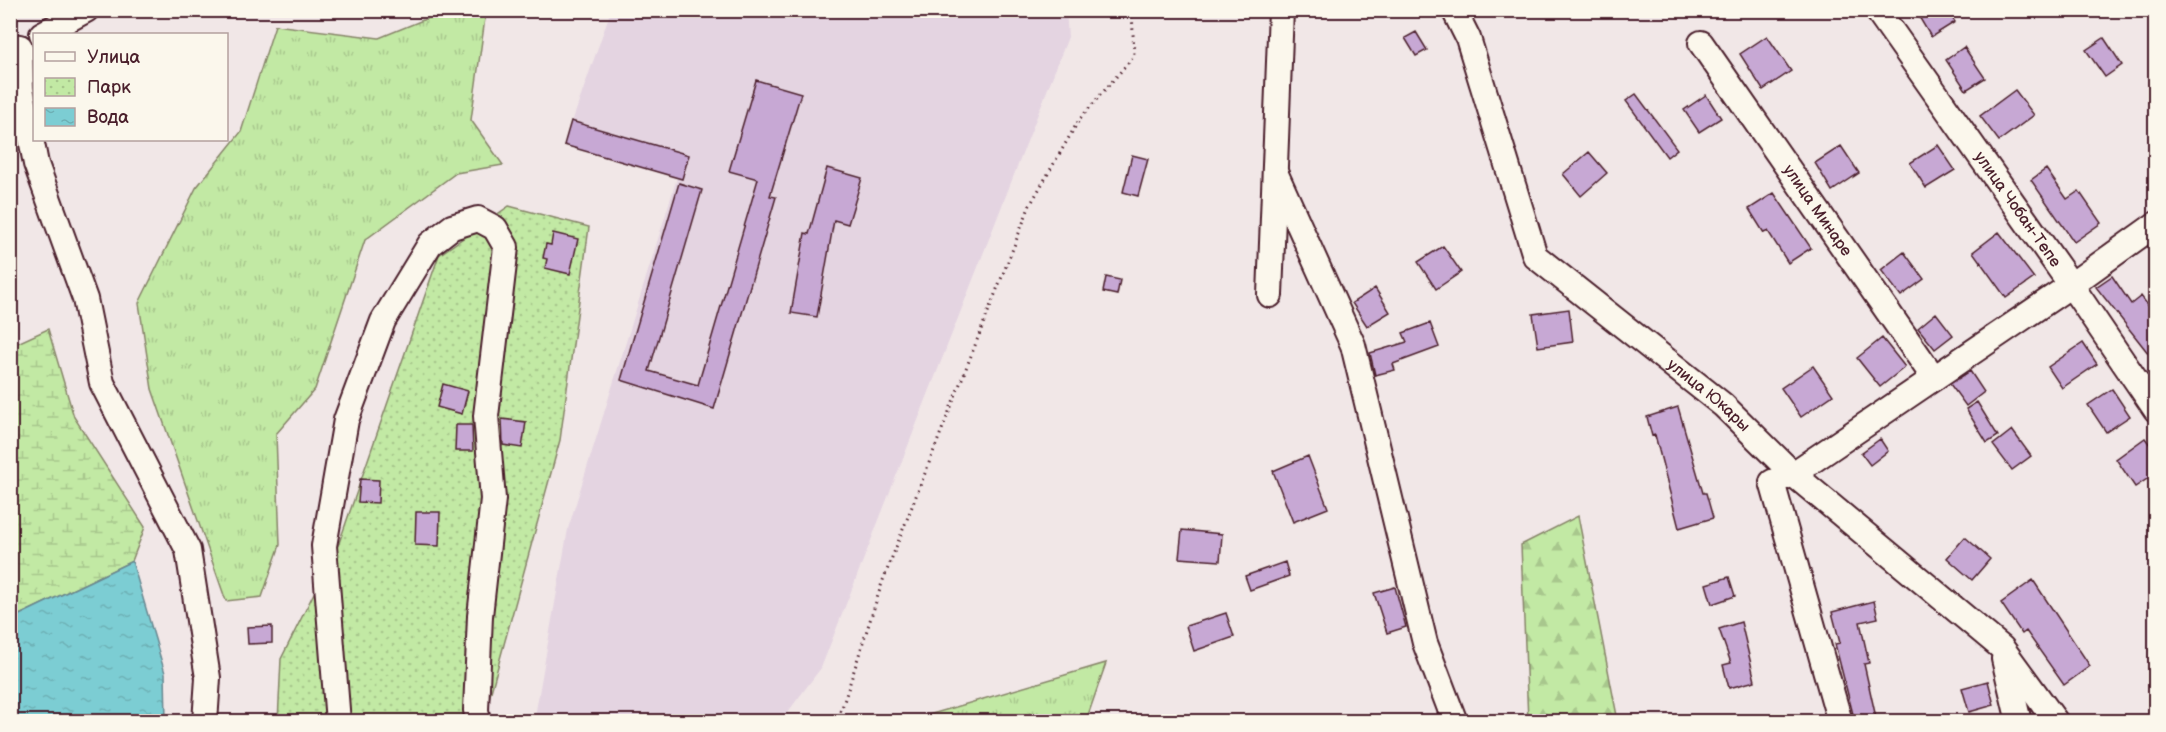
<svg xmlns="http://www.w3.org/2000/svg" width="2166" height="732" font-family="'Balsamiq Sans',sans-serif">
  <defs>
    <pattern id="grass-tufts" width="24" height="20" patternUnits="userSpaceOnUse" patternTransform="scale(1.5)"><rect width="24" height="20" fill="#c2e9a4"/><path d="M3 7l-1-3M5 7V3M7 7l1-3M15 17l-1-3M17 17v-4M19 17l1-3" fill="none" stroke="#a8c78d"/></pattern>
    <pattern id="forest-firs" width="22" height="20" patternUnits="userSpaceOnUse" patternTransform="scale(1.5)"><rect width="22" height="20" fill="#c2e9a4"/><path d="M5 1l3.5 6h-7zM16 11l3.5 6h-7z" fill="#a8c78d"/></pattern>
    <pattern id="wetland-marsh" width="20" height="14" patternUnits="userSpaceOnUse" patternTransform="scale(1.5)"><rect width="20" height="14" fill="#c2e9a4"/><path d="M1 5h8M5 5V1M11 12h8M15 12V8" fill="none" stroke="#a8c78d"/></pattern>
    <pattern id="park-dots" width="8" height="8" patternUnits="userSpaceOnUse" patternTransform="scale(1.5)"><rect width="8" height="8" fill="#c2e9a4"/><path d="M2 2h.1M6 6h.1" fill="none" stroke="#a8c78d" stroke-width="1.8" stroke-linecap="round"/></pattern>
    <pattern id="water-ripples" width="26" height="14" patternUnits="userSpaceOnUse" patternTransform="scale(1.5)"><rect width="26" height="14" fill="#7ccdd3"/><path d="M2 4q2-2 4 0t4 0M15 11q2-2 4 0t4 0" fill="none" stroke="#6db0b5"/></pattern>
  </defs>
  <rect width="100%" height="100%" fill="#f1e7e7"/>
  <filter id="ink" filterUnits="userSpaceOnUse"><feTurbulence type="fractalNoise" baseFrequency=".0167" numOctaves="2"/><feDisplacementMap in="SourceGraphic" scale="12" xChannelSelector="R" yChannelSelector="G"/><feConvolveMatrix kernelMatrix="1 2 1 2 8 2 1 2 1" color-interpolation-filters="sRGB"/></filter>
  <g filter="url(#ink)">
    <path fill="#e4d4e1" d="M 614,10 L 1066,11 L 1068,37 L 821,668 L 781,721 L 534,722 L 568,529 L 677,178 L 564,145 L 610,13 Z"/>
    <path fill="url(#grass-tufts)" stroke="#868468" stroke-width="1.5" d="M 445,11 L 486,11 L 471,120 L 503,165 L 456,173 L 365,240 L 315,389 L 276,434 L 280,545 L 262,597 L 226,601 L 152,389 L 139,303 L 196,188 L 241,132 L 275,25 L 379,38 Z
      M 1106,663 L 1086,721 L 908,721 Z"/>
    <path fill="url(#forest-firs)" stroke="#868468" stroke-width="1.5" d="M 1578,516 L 1618,721 L 1528,721 L 1521,545 Z"/>
    <path fill="url(#wetland-marsh)" stroke="#868468" stroke-width="1.5" d="M 48,329 L 74,417 L 145,527 L 132,561 L 11,619 L 11,346 Z"/>
    <path fill="url(#park-dots)" stroke="#868468" stroke-width="1.5" d="M 509,206 L 589,227 L 560,440 L 483,721 L 278,722 L 281,659 L 339,543 L 439,255 Z"/>
    <path fill="url(#water-ripples)" stroke="#688790" stroke-width="1.5" d="M 132,561 L 165,673 L 166,721 L 11,721 L 11,619 Z"/>
    <path fill="#c7a8d4" stroke="#4a1f2b" stroke-width="1.5" d="M 1915,10 L 1947,10 L 1955,22 L 1931,37 Z
      M 1416,32 L 1427,50 L 1416,56 L 1405,38 Z
      M 1767,36 L 1791,71 L 1763,90 L 1740,54 Z
      M 2104,38 L 2122,65 L 2105,77 L 2086,50 Z
      M 1964,47 L 1985,78 L 1966,90 L 1946,60 Z
      M 756,80 L 801,93 L 770,196 L 776,197 L 714,409 L 621,380 L 679,183 L 702,190 L 649,371 L 698,385 L 758,179 L 729,171 Z
      M 2015,90 L 2034,115 L 1999,141 L 1980,116 Z
      M 1636,94 L 1677,149 L 1667,157 L 1626,101 Z
      M 1706,95 L 1721,118 L 1699,132 L 1684,110 Z
      M 571,121 L 689,155 L 682,179 L 564,145 Z
      M 1938,145 L 1955,170 L 1926,188 L 1910,163 Z
      M 1841,146 L 1859,173 L 1832,191 L 1815,163 Z
      M 1589,152 L 1607,173 L 1581,196 L 1563,174 Z
      M 1132,155 L 1148,159 L 1138,196 L 1123,192 Z
      M 827,168 L 862,178 L 848,224 L 834,220 L 817,317 L 791,313 L 805,233 L 809,234 Z
      M 2046,169 L 2067,199 L 2079,191 L 2101,223 L 2074,242 L 2031,180 Z
      M 1774,193 L 1811,248 L 1788,263 L 1768,231 L 1764,233 L 1749,209 Z
      M 1999,232 L 2034,278 L 2006,298 L 1973,252 Z
      M 553,233 L 578,239 L 570,274 L 545,268 L 547,259 L 543,258 L 546,244 L 551,245 Z
      M 1443,246 L 1461,272 L 1436,289 L 1418,262 Z
      M 1904,252 L 1924,279 L 1901,296 L 1881,270 Z
      M 2112,276 L 2131,304 L 2141,296 L 2156,316 L 2156,363 L 2096,287 Z
      M 1106,277 L 1120,280 L 1117,295 L 1103,292 Z
      M 1375,288 L 1390,312 L 1367,326 L 1352,303 Z
      M 1569,309 L 1573,342 L 1538,347 L 1533,314 Z
      M 1936,313 L 1953,335 L 1935,349 L 1918,328 Z
      M 1430,323 L 1439,347 L 1393,364 L 1395,370 L 1375,375 L 1370,353 L 1407,342 L 1403,333 Z
      M 1882,338 L 1905,367 L 1880,387 L 1857,358 Z
      M 2083,343 L 2097,364 L 2062,388 L 2048,367 Z
      M 1813,366 L 1833,395 L 1801,417 L 1781,388 Z
      M 1970,371 L 1984,392 L 1966,406 L 1950,384 Z
      M 443,384 L 468,391 L 462,414 L 437,407 Z
      M 2112,389 L 2130,416 L 2106,432 L 2088,405 Z
      M 1977,402 L 1998,436 L 1987,443 L 1966,409 Z
      M 1678,407 L 1703,493 L 1706,493 L 1713,518 L 1679,528 L 1655,435 L 1652,436 L 1647,417 Z
      M 502,419 L 526,422 L 522,448 L 503,445 Z
      M 456,425 L 472,425 L 473,451 L 455,451 Z
      M 2012,430 L 2031,456 L 2012,470 L 1993,445 Z
      M 2145,438 L 2156,453 L 2156,473 L 2135,487 L 2116,459 Z
      M 1880,439 L 1888,451 L 1870,465 L 1861,453 Z
      M 1308,456 L 1328,508 L 1293,522 L 1273,471 Z
      M 360,479 L 379,480 L 378,503 L 358,502 Z
      M 416,512 L 440,512 L 439,546 L 415,545 Z
      M 1182,530 L 1222,534 L 1220,561 L 1179,558 Z
      M 1965,537 L 1990,559 L 1972,580 L 1947,558 Z
      M 1285,562 L 1289,576 L 1250,590 L 1245,576 Z
      M 1729,577 L 1735,596 L 1712,604 L 1706,584 Z
      M 2033,580 L 2090,666 L 2064,685 L 2026,631 L 2022,634 L 2001,603 Z
      M 1395,587 L 1406,627 L 1387,633 L 1374,593 Z
      M 1874,601 L 1878,618 L 1860,622 L 1869,663 L 1864,664 L 1877,722 L 1855,722 L 1835,644 L 1840,643 L 1832,612 Z
      M 1226,613 L 1234,637 L 1194,651 L 1186,626 Z
      M 1741,622 L 1755,681 L 1729,688 L 1723,665 L 1731,663 L 1719,629 Z
      M 272,626 L 272,643 L 248,644 L 247,627 Z
      M 1988,681 L 1994,705 L 1969,712 L 1962,688 Z"/>
    <g fill="none" stroke-linecap="round" stroke-linejoin="round">
      <g stroke="#4a1f2b" stroke-width="28">
        <g id="minor">
          <path id="s1" d="M 1454,10 L 1468,38 L 1535,256 L 1723,405 L 1793,474 L 2002,648 L 2056,722"/>
          <path id="s2" d="M 1877,10 L 2071,285 L 2156,410"/>
          <path d="M 42,34 L 86,10"/>
          <path id="s3" d="M 1701,43 L 1934,378"/>
          <path d="M 10,46 L 20,47 L 21,88"/>
          <path d="M 10,77 L 21,88 L 36,164 L 85,299 L 102,383 L 188,550 L 208,678 L 205,722"/>
          <path d="M 1275,172 L 1353,345 L 1425,643 L 1455,722"/>
          <path d="M 1270,295 L 1281,10"/>
          <path d="M 2004,659 L 2019,722"/>
          <path d="M 338,722 L 324,546 L 346,420 L 383,321 L 430,244 L 452,227 L 478,219 L 495,228 L 506,247 L 486,416 L 493,499 L 480,616 L 476,710 L 478,722"/>
          <path d="M 1840,722 L 1772,482 L 1793,474 L 2071,285 L 2156,224"/>
        </g>
      </g>
      <path stroke="#4a1f2b" stroke-width="3" stroke-dasharray="1.5 4.5" stroke-linecap="butt" d="M 834,722 L 842,708 L 882,583 L 1030,205 L 1079,120 L 1134,56 L 1132,10"/>
      <use href="#minor" stroke="#fbf7ec" stroke-width="24"/>
    </g>
  </g>
  <g text-anchor="middle" dominant-baseline="central" stroke-width="6" stroke-linejoin="round" paint-order="stroke">
    <g font-size="16" fill="#4a1f2b" stroke="#fbf7ec">
      <text stroke="none"><textPath href="#s2" startOffset="244">улица Чобан-Тепе</textPath></text>
      <text stroke="none"><textPath href="#s3" startOffset="204">улица Минаре</textPath></text>
      <text stroke="none"><textPath href="#s1" startOffset="482">улица Юкары</textPath></text>
    </g>
  </g>
  <rect width="2166" height="732" fill="none" stroke="#fbf7ec" stroke-width="36"/>
  <rect x="18" y="18" width="2130" height="696" fill="none" stroke="#4a1f2b" stroke-width="2" filter="url(#ink)"/>
  <rect x="33" y="33" width="195" height="108" fill="#fbf7ec" stroke="#b4a19f" stroke-width="1.5"/>
  <rect x="45" y="52" width="30" height="9" fill="#fbf7ec" stroke="#b4a19f" stroke-width="1.5"/>
  <text x="87" y="63" font-size="18" fill="#4a1f2b">Улица</text>
  <rect x="45" y="78" width="30" height="18" fill="url(#park-dots)" stroke="#b4a19f" stroke-width="1.5"/>
  <text x="87" y="93" font-size="18" fill="#4a1f2b">Парк</text>
  <rect x="45" y="108" width="30" height="18" fill="url(#water-ripples)" stroke="#b4a19f" stroke-width="1.5"/>
  <text x="87" y="123" font-size="18" fill="#4a1f2b">Вода</text>
</svg>
